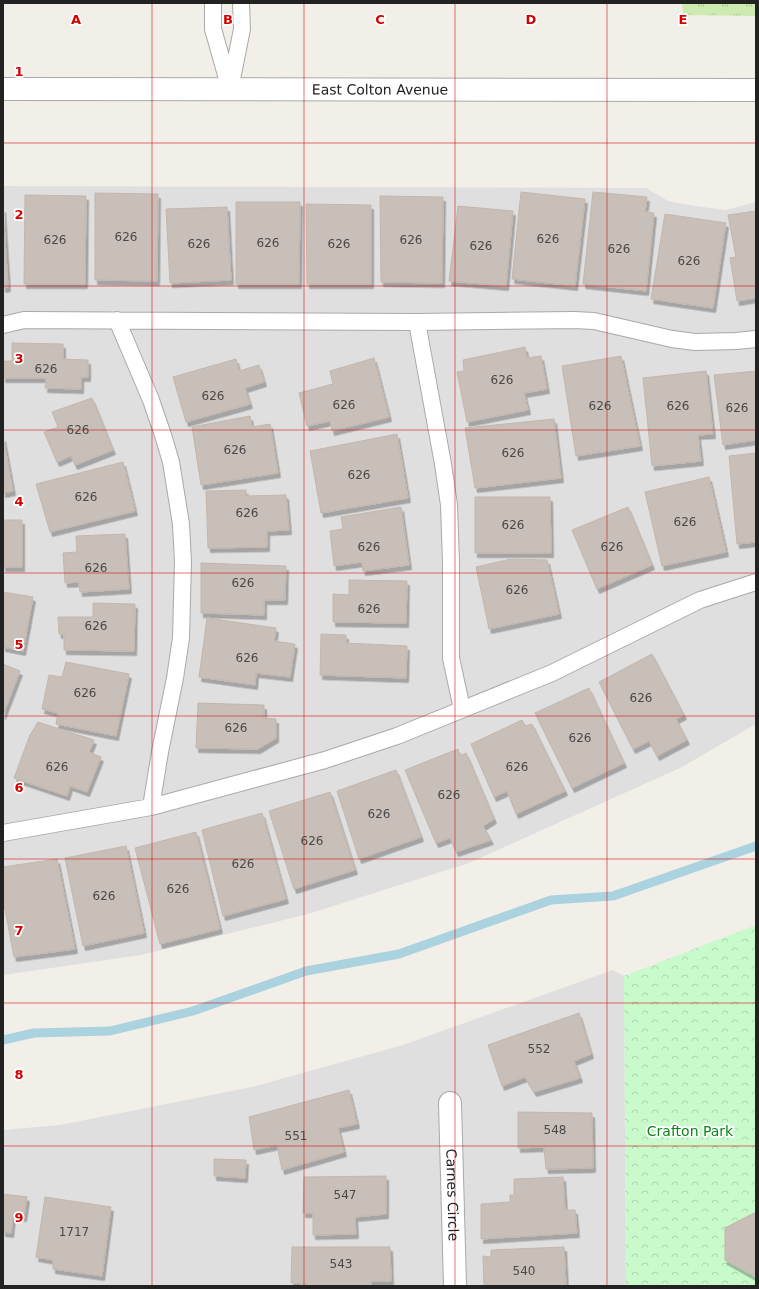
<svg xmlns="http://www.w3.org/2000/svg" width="759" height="1289" font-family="'DejaVu Sans',sans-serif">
  <defs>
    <pattern id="grass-tufts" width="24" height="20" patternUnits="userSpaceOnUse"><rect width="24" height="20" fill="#cdebb0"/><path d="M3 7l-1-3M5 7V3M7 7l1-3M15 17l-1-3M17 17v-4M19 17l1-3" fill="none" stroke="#b0c997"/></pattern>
    <pattern id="park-crowns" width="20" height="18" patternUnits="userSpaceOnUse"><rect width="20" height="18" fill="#c8facc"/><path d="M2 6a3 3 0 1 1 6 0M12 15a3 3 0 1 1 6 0" fill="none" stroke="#acd6af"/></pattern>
    <filter id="shadow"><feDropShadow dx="2.5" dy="4.5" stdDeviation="0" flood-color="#0004"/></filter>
  </defs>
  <rect width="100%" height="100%" fill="#f2efe9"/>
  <path fill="#e0dfdf" d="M 3,186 L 646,188 L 668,201 L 695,206 L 726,210 L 756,202 L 756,724 L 682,767 L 469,863 L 308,914 L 141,955 L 3,975 Z
    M 613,970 L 624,976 L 626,1286 L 3,1286 L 3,1130 L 60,1125 L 252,1087 L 403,1045 Z"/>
  <path fill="url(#grass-tufts)" d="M 682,3 L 756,3 L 756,16 L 683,15 Z"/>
  <path fill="url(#park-crowns)" d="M 756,925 L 756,1286 L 626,1286 L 624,976 Z"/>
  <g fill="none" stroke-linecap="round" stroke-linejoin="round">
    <path stroke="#aad3df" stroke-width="9" d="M 3,1040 L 34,1033 L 110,1031 L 193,1011 L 306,971 L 399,954 L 551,900 L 613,896 L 756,846"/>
  </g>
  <path fill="#c7bfb8" stroke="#c4b6ab" filter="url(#shadow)" d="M 521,192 L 585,199 L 575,286 L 512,279 Z
    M 593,192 L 647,197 L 645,212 L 654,213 L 646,291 L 583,284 Z
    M 95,193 L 158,194 L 157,281 L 95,280 Z
    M 25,195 L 86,196 L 85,284 L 24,284 Z
    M 380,196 L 443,197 L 442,283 L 381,282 Z
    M 236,202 L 300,202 L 299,284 L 236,284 Z
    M 306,204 L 371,205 L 371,284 L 307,284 Z
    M 458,206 L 513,211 L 506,286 L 449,281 Z
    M 227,207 L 231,280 L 170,283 L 166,209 Z
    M 3,208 L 8,287 L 3,288 Z
    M 756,211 L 756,298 L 737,301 L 730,258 L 736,257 L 728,215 Z
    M 665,214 L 726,223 L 713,308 L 651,299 Z
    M 12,343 L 63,344 L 63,359 L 88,360 L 88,377 L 81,377 L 81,389 L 45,388 L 46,378 L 3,378 L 3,361 L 12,361 Z
    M 525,347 L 527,358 L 541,356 L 547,389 L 524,393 L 528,410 L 467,422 L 457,372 L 464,371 L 463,360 Z
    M 621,356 L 640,446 L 576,456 L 562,366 Z
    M 374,358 L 389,417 L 332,431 L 330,421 L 307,426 L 299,393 L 333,384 L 330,371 Z
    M 236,359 L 239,371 L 259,365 L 264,382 L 245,388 L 250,404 L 186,422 L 173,377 Z
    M 706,371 L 713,434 L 698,435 L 701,461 L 652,466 L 643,378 Z
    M 756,371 L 756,440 L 723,445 L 714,375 Z
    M 92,398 L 113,450 L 75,465 L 71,456 L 57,462 L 44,432 L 58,427 L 52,412 Z
    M 250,416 L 252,427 L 270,424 L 278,473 L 201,485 L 192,427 Z
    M 554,419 L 561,478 L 475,488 L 465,428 Z
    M 397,434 L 408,498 L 321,513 L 310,451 Z
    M 3,437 L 13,491 L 3,493 Z
    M 756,453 L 756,542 L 737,544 L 729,456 Z
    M 123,462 L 135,511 L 50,532 L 36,484 Z
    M 709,477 L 726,552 L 662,566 L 645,492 Z
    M 246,490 L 246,496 L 286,495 L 289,530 L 267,531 L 267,547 L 208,548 L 206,491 Z
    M 475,497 L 550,497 L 551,553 L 475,553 Z
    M 401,507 L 409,565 L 363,571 L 362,562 L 334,566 L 330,531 L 343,529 L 341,517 Z
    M 628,507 L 652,565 L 597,589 L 572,530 Z
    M 3,520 L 22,520 L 22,567 L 3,567 Z
    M 125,534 L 129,589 L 80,592 L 79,582 L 65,583 L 63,553 L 77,552 L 76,536 Z
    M 511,559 L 547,560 L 559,614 L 489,629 L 476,567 Z
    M 201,563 L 286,566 L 285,600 L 264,600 L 264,615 L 201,613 Z
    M 349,580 L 407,581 L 406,623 L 333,622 L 333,594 L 349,595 Z
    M 3,592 L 33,597 L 23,651 L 3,647 Z
    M 93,603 L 135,604 L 134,651 L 64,650 L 64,634 L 59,634 L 58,617 L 93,617 Z
    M 207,618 L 276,628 L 274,641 L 295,644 L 290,677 L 256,673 L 255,685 L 199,677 Z
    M 321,634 L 346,635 L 346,643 L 407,646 L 406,678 L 320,675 Z
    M 652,654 L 684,715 L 676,719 L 687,740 L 657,756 L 649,741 L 633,749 L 599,682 Z
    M 66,662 L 129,674 L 116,736 L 56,724 L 58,713 L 42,709 L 49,675 L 62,677 Z
    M 3,664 L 20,671 L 3,715 Z
    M 589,688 L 624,763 L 572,788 L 535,713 Z
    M 198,703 L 264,705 L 264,718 L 276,719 L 276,738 L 258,749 L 196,748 Z
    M 522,720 L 525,726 L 532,724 L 565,791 L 516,814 L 507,791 L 494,797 L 471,744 Z
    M 38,722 L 94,740 L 89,752 L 101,757 L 87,792 L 70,786 L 67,796 L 14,778 L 30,735 Z
    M 458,749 L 460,756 L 466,753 L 494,819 L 483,826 L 491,840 L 456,852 L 450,838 L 436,843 L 405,770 Z
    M 396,770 L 421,837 L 359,859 L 337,791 Z
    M 330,792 L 355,870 L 294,889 L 269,811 Z
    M 262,813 L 286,899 L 223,916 L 202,830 Z
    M 196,832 L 220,929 L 160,944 L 135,848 Z
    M 126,846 L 144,933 L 83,946 L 65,858 Z
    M 57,859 L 75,949 L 14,957 L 3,899 L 3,867 Z
    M 579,1013 L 591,1054 L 574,1061 L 580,1078 L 534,1092 L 525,1077 L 502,1086 L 488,1045 Z
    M 349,1090 L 357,1124 L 338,1128 L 344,1152 L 282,1170 L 277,1145 L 254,1150 L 249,1117 Z
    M 518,1112 L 592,1113 L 593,1168 L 546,1169 L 544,1147 L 518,1148 Z
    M 214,1159 L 246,1160 L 245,1178 L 214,1176 Z
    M 386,1176 L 386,1214 L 355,1217 L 356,1234 L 313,1235 L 313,1213 L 303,1213 L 304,1177 Z
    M 563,1177 L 565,1210 L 575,1210 L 577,1233 L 481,1239 L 481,1204 L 510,1202 L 510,1195 L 514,1195 L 514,1179 Z
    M 3,1194 L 27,1197 L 24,1217 L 13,1216 L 11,1233 L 3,1232 Z
    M 45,1197 L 111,1207 L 102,1276 L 53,1269 L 53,1260 L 36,1257 Z
    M 754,1213 L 756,1214 L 756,1276 L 755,1277 L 725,1260 L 725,1228 Z
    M 292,1247 L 390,1247 L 391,1281 L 371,1281 L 371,1286 L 307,1286 L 307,1284 L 291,1283 Z
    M 564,1247 L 566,1286 L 484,1286 L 483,1256 L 491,1257 L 491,1250 Z"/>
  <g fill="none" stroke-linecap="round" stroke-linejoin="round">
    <g stroke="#a9a9a9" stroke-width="18">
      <path id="service" d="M 213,3 L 213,29 L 230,89 L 242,29 L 241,3
        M 117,320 L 151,400 L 163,435 L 171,462 L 181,524 L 183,561 L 181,638 L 175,678 L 160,752 L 151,807
        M 417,322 L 443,464 L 449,505 L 451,561 L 451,658 L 462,709
        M 3,325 L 24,320 L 417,322 L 574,320 L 594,321 L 672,339 L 695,342 L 736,341 L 756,339
        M 3,833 L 151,807 L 325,760 L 397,736 L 552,673 L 700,600 L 756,582"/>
    </g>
    <g stroke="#a9a9a9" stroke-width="24">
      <g id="minor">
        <path id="s1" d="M 450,1103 L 455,1286"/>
      </g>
    </g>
    <g stroke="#a9a9a9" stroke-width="24">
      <g id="tertiary">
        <path id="s2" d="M 3,89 L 756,90"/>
      </g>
    </g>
    <use href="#service" stroke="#fff" stroke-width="16"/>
    <use href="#minor" stroke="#fff" stroke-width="22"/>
    <use href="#tertiary" stroke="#fff" stroke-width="22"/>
  </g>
  <path fill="none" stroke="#d40000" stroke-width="1" stroke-opacity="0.55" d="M 152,3 L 152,1286M 304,3 L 304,1286M 455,3 L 455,1286M 607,3 L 607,1286M 3,143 L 756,143M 3,286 L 756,286M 3,430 L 756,430M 3,573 L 756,573M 3,716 L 756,716M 3,859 L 756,859M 3,1003 L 756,1003M 3,1146 L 756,1146"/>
  <g text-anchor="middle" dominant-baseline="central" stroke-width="3.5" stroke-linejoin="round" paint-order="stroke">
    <g font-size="12" fill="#4b4948">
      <text x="126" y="237">626</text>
      <text x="548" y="239">626</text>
      <text x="55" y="240">626</text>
      <text x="411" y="240">626</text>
      <text x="268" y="243">626</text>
      <text x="199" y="244">626</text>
      <text x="339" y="244">626</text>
      <text x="481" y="246">626</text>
      <text x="619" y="249">626</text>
      <text x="689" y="261">626</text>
      <text x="46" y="369">626</text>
      <text x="502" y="380">626</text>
      <text x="213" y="396">626</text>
      <text x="344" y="405">626</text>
      <text x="600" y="406">626</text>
      <text x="678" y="406">626</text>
      <text x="737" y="408">626</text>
      <text x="78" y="430">626</text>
      <text x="235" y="450">626</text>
      <text x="513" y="453">626</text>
      <text x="359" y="475">626</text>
      <text x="86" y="497">626</text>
      <text x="247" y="513">626</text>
      <text x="685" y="522">626</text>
      <text x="513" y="525">626</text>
      <text x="369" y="547">626</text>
      <text x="612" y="547">626</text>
      <text x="96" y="568">626</text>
      <text x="243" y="583">626</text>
      <text x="517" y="590">626</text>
      <text x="369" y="609">626</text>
      <text x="96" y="626">626</text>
      <text x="247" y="658">626</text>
      <text x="85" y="693">626</text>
      <text x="641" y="698">626</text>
      <text x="236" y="728">626</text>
      <text x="580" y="738">626</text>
      <text x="57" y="767">626</text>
      <text x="517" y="767">626</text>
      <text x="449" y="795">626</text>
      <text x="379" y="814">626</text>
      <text x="312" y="841">626</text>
      <text x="243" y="864">626</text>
      <text x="178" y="889">626</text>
      <text x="104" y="896">626</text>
      <text x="539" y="1049">552</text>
      <text x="555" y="1130">548</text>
      <text x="296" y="1136">551</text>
      <text x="345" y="1195">547</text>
      <text x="74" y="1232">1717</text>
      <text x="341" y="1264">543</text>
      <text x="524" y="1271">540</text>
    </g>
    <g font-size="14" fill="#222" stroke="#fff">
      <text stroke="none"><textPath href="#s2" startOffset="377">East Colton Avenue</textPath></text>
      <text stroke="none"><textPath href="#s1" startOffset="92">Carnes Circle</textPath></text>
    </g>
    <g font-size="14" fill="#0c8416" stroke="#fff">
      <text x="690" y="1131">Crafton Park</text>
    </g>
  </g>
  <g font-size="13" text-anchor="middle" font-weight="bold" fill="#d40000" stroke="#fff" stroke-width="3.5" stroke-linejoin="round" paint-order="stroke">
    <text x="76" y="24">A</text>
    <text x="228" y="24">B</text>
    <text x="380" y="24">C</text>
    <text x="531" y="24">D</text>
    <text x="683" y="24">E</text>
    <text x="19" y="76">1</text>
    <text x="19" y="219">2</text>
    <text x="19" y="363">3</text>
    <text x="19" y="506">4</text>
    <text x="19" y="649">5</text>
    <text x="19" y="792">6</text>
    <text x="19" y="935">7</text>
    <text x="19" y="1079">8</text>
    <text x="19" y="1222">9</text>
  </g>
  <rect width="759" height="1289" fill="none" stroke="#222222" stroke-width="8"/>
</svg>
